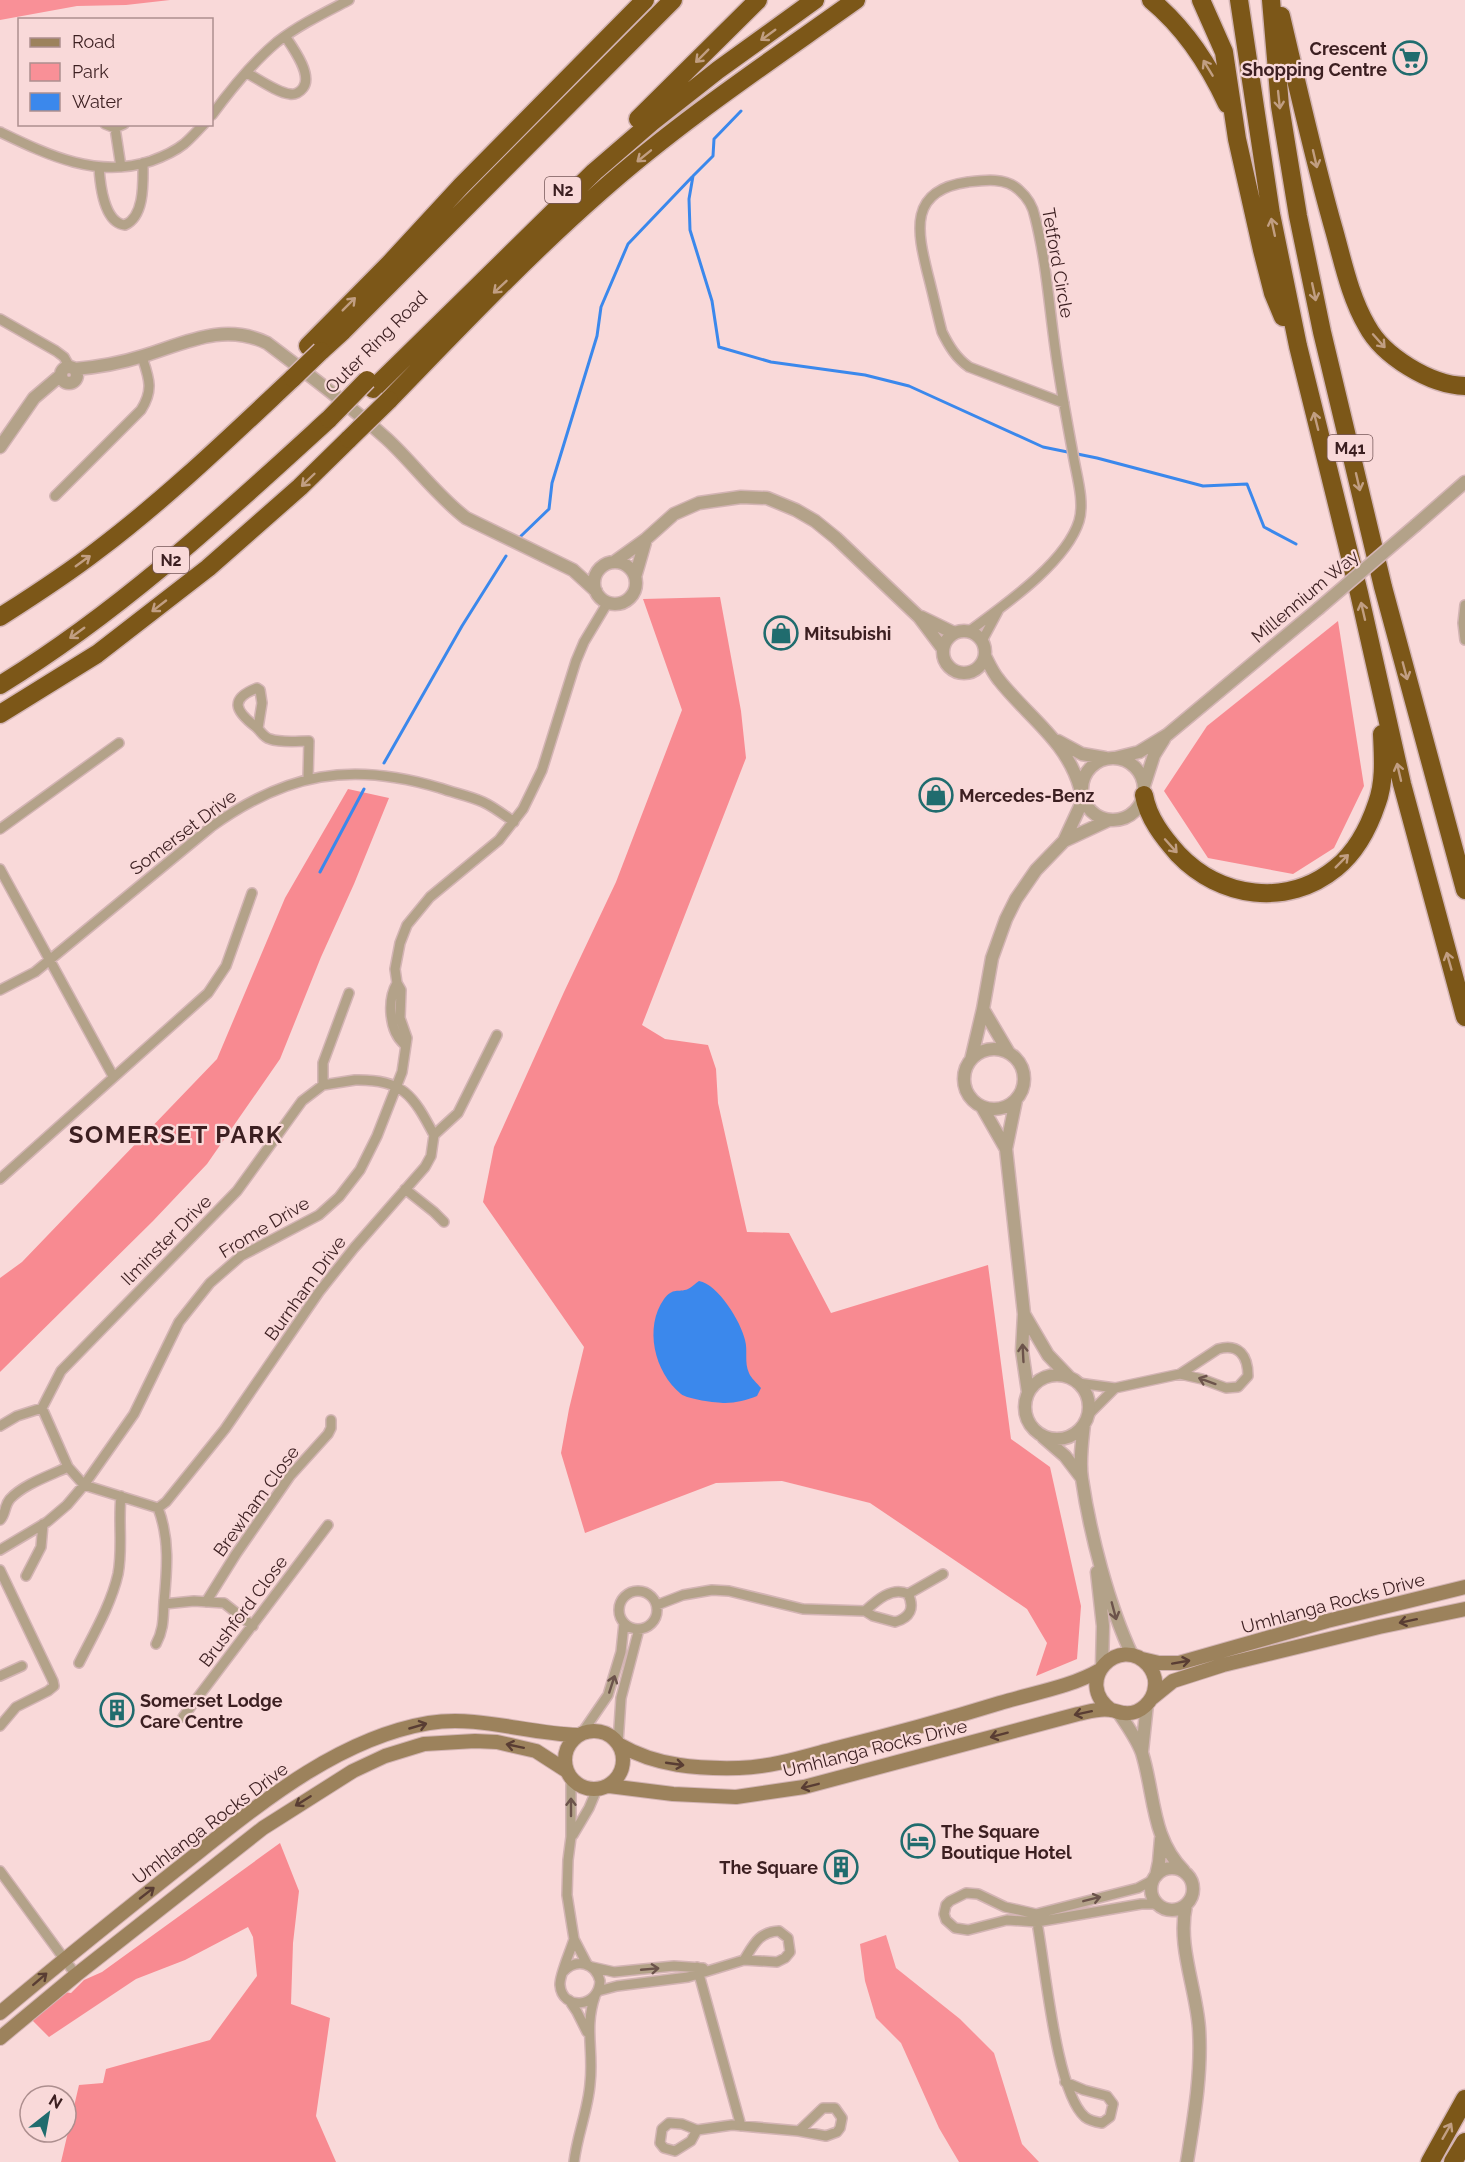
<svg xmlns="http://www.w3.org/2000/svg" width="1465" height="2162" font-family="Raleway,sans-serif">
  <rect width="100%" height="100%" fill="#f9d9d9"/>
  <path fill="#f99097" d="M 0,0 L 170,0 L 126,5 L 77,6 L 0,20 Z
    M 886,1935 L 896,1968 L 960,2019 L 994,2053 L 1022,2144 L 1039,2162 L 959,2162 L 939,2128 L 901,2043 L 876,2018 L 865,1981 L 860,1944 Z"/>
  <path fill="#f88a91" d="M 720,597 L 741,711 L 746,758 L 642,1025 L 665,1039 L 708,1045 L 716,1069 L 718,1103 L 747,1232 L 789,1233 L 831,1313 L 988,1265 L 1011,1439 L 1050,1467 L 1081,1606 L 1077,1659 L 1036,1676 L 1047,1643 L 1027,1609 L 870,1503 L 782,1481 L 716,1483 L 585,1533 L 561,1453 L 569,1409 L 584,1347 L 483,1202 L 494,1147 L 564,992 L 616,882 L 682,710 L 643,599 Z
    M 1338,621 L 1364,786 L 1334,848 L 1293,874 L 1208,858 L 1164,791 L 1207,726 Z
    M 348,789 L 389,798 L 354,884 L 321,957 L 280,1059 L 207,1164 L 153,1221 L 0,1372 L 0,1278 L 22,1262 L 217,1059 L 285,898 Z
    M 280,1843 L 299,1891 L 293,1943 L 291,2004 L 330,2018 L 316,2116 L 336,2162 L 61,2162 L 79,2085 L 103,2083 L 106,2069 L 210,2040 L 257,1976 L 253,1937 L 248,1927 L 185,1960 L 136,1979 L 49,2037 L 32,2020 L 64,1992 L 71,1993 L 84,1980 L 102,1972 Z"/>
  <path fill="#3b88ec" d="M 699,1281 C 718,1284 741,1322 745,1340 C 748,1350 744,1363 749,1373 C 751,1378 757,1383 761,1388 L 757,1396 C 747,1400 736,1403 725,1403 C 716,1403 687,1399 681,1394 C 654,1372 644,1327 664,1299 C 673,1287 678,1293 688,1289 C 692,1287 696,1283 699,1281 Z"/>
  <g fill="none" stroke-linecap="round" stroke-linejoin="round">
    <path stroke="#3b88ec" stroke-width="3" d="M 741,111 L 714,139 L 713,156 L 693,176 L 689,199 L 690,230 L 712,301 L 719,347 L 771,362 L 865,375 L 909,386 L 1043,447 L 1097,458 L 1203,486 L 1247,484 L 1264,527 L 1296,544
      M 521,536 L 549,509 L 552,483 L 597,336 L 601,307 L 628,244 L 692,177
      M 384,763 L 462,626 L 506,556
      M 320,872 L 364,789"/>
    <g stroke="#d3b4b4" stroke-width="12">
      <path id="minor" d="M 247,73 C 258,79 278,93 290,94 C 295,95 300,92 303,88 C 313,75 293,48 285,36
        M 212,115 C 231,89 252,63 277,42 C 299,25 324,13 349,0
        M 105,124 L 115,128 L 124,124
        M 115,128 L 121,167
        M 0,132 C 48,155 97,179 151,161 C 162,157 174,152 184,144 C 191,138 197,131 204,124
        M 99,167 C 100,184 104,223 125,225 C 145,216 143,182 143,163
        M 0,319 L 56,351 L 64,357 L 69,366
        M 55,496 L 141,410 C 154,390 149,378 142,357
        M 1465,605 L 1463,623 L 1465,640
        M 968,632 C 1003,606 1066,563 1079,521 C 1085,501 1076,474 1073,454 C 1068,427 1063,400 1059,374 C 1050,322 1048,268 1035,217 C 1033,207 1027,197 1019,190 C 1006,177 984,180 968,182 C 908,190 917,231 928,275 C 933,294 937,313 942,332 C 949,346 956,358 969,367 L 1064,403
        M 982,641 L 998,611
        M 258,728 L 262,703 L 260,690 L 257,688 C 229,699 235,711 256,727 C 261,731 263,737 270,739 C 281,743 297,741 309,741 L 308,779
        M 0,829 L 119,743
        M 0,869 L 113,1076
        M 397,983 C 387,1000 389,1031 404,1044
        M 0,990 L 35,972 L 211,827 C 286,773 351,761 440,788 C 454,793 470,796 483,802 C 494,807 504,815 514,822
        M 355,1080 C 403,1079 413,1095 434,1135 L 431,1156 L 425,1167 L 354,1248 L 319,1292 L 225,1429 L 166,1502 L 158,1508 L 84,1485 L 68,1467 L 42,1408 L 61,1371 L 237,1191 L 302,1101 L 323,1085 Z
        M 323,1085 L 323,1063 L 349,993
        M 434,1135 L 458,1113 L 497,1035
        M 0,1179 L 208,993 L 226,966 L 252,893
        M 405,1189 L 434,1212 L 444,1222
        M 1078,1383 L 1115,1388 L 1180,1374 L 1218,1349 C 1239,1343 1248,1356 1248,1376 L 1238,1387 L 1226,1388 L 1202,1379 L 1180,1374
        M 1088,1415 L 1115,1388
        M 0,1426 L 17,1416 L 42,1408
        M 0,1520 C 6,1514 4,1506 10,1499 C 24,1484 49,1476 68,1467
        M 0,1550 L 47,1522 L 67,1505 L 84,1485 L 134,1414 L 179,1322 L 210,1283 L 241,1256 L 319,1215 L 339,1197 L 360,1170 L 377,1136 L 402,1072 L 407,1038 L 400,1018 L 401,990 L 397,983 L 395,969 L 400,943 L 407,925 L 430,897 L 499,840 L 523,809 L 542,770 L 576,661 L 584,642 L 608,602
        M 0,1570 L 53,1681 L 54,1686 L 48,1691 L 16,1707 L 0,1726
        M 26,1576 L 41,1547 L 43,1524
        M619 1610a19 19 0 1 1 38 0a19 19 0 1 1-38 0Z
        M 908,1594 L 943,1574
        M 206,1602 L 236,1554 L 290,1476 L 328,1434 L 331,1428 L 331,1420
        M 164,1604 L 194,1601 L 224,1603 L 253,1626
        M 657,1605 L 683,1595 L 712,1590 L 729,1591 L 803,1609 L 865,1611 L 873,1616 L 895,1622 C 910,1618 915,1608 908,1594 C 892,1586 876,1601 865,1611
        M 156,1644 C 164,1629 163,1618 164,1602 C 167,1570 170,1539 158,1508
        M 79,1663 C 93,1635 111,1605 118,1574 C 123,1548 118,1522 121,1496
        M 0,1676 L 22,1666
        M 183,1717 L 328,1525
        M 582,1733 L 608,1695 L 621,1652 L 624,1623
        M 618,1743 L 621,1698 L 639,1629
        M 571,1778 L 571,1837 L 568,1860 L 567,1895 L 574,1939 L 587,1964
        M 573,1835 L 589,1808 L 597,1789
        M 0,1871 L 76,1975
        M 1153,1880 L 1138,1888 L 1036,1914 L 1005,1907 L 978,1894 L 966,1893 L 950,1901 L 946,1905 L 944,1914 L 946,1920 L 955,1928 L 968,1930 L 1007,1920 L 1037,1922 L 1141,1904 L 1157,1904
        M 1036,1917 C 1045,1960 1055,2091 1085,2117 C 1090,2121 1096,2122 1102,2123 L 1110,2117 L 1113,2104 L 1107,2096 L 1084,2090 L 1065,2082
        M 592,1967 L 614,1972 L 674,1966 L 703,1968
        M 697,1967 L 741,2126
        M 563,1972 C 576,1958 595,1962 600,1981 C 599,2008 562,2011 560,1985 C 559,1976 571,1950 574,1939
        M 598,1991 L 617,1986 L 688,1977 L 744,1960 L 777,1962 L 785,1958 L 790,1952 L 788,1938 L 779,1931 C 759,1932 754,1944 744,1960
        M 569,2000 L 577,2012 L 587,2032
        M 697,2130 L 691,2141 L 675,2151 L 664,2148 L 660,2143 L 662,2129 L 669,2123 L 682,2124 L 697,2130 L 732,2125 L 799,2131 L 826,2136 L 837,2132 L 840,2128 L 842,2118 L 835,2108 L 823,2108 L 799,2131
        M 574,2162 C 577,2136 588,2110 590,2084 C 594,2051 584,2028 595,1996"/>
    </g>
    <g stroke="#d3b4b4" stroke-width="15">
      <path id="tertiary" d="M61 375a8 8 0 1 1 16 0a8 8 0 1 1-16 0Z
        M 75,369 C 99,367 121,363 143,356 C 185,343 224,322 267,343 C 308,374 349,405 387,439 C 414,464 436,495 466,518 L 573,570 L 596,591
        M 0,447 L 34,398 L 61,375
        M 1416,525 L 1465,482
        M 614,562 L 646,539 L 674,514 L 699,503 L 741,497 L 767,498 L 796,510 L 815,521 L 836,538 L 919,617 L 943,649
        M594 583a21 21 0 1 1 42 0a21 21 0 1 1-42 0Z
        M 635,577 L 646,539
        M 921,617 L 954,633
        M943 652a21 21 0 1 1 42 0a21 21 0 1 1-42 0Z
        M 985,656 C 989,664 993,673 999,680 C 1027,716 1067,741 1080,788
        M 1058,741 L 1082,754 L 1105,758
        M1082 789a31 31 0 1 1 62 0a31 31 0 1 1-62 0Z
        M 1115,758 L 1139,752 L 1167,735 L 1318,609
        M 1144,786 L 1154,755 L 1164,739
        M 1064,841 L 1109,820
        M 983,1009 L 1009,1053
        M964 1079a30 30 0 1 1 60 0a30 30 0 1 1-60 0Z
        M 971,1060 L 983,1009 L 992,958 L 1006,919 L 1016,899 L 1036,870 L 1064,841 L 1083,800
        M 1016,1100 L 1006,1149 L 1024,1314 L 1022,1351 L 1028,1392
        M 982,1107 L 1006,1149
        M 1024,1314 L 1048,1355 L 1069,1377
        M1025 1407a32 32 0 1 1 64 0a32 32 0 1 1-64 0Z
        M 1084,1424 C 1082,1442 1079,1462 1082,1479 C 1090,1534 1109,1606 1132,1655
        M 1043,1437 L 1065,1456 L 1081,1477
        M 1097,1572 L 1103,1626 L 1102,1666
        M 1118,1712 C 1127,1725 1137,1739 1142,1753 C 1155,1795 1151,1838 1184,1871
        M 1142,1751 L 1147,1704
        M1151 1889a21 21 0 1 1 42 0a21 21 0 1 1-42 0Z
        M 1156,1876 L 1159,1862 L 1161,1839
        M 1186,1905 C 1177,1946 1196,1987 1199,2028 C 1202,2073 1194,2118 1187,2162"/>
    </g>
    <g stroke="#d3b4b4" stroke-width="16">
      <path id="secondary" d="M 1142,1659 L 1159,1663 L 1179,1663 L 1327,1621 L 1465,1587
        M 1152,1698 L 1173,1681 L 1223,1665 L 1379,1627 L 1465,1609
        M565 1760a29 29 0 1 1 58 0a29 29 0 1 1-58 0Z
        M 620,1745 C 656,1766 698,1769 739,1768 C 771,1767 803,1757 833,1749 C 890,1735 945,1720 1000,1703 C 1033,1693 1071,1687 1100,1670
        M 609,1786 L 673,1794 L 736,1797 L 804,1787 L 1078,1714 C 1088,1712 1100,1708 1110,1710 C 1115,1710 1119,1713 1124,1713 C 1140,1715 1154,1701 1155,1686 C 1156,1678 1153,1671 1148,1665 C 1120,1633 1072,1681 1111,1710
        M 0,2013 C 58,1964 117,1917 176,1870 C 250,1812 333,1739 429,1723 C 479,1715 528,1734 578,1735
        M 0,2038 L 76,1975 L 263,1828 L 353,1771 L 385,1756 L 424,1744 L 475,1741 L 497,1742 L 536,1751 L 567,1771"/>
    </g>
    <g stroke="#d3b4b4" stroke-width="21">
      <path id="motorway" d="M 1151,0 C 1185,28 1209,65 1227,104
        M 1201,0 L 1224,52 L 1237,139 L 1262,250 L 1273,293 L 1283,317
        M 1239,0 L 1271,214 L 1298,346 L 1359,593 L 1402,784 L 1465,1017
        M 1271,0 L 1280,106 L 1298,216 L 1322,332 L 1383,587 L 1465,890
        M 1281,16 C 1298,88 1314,160 1334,230 C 1343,262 1350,297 1367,326 C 1383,356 1430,385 1465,386
        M 638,119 L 758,0
        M 308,346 L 390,263 L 461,186 L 645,0
        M 321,351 L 343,331 L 673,0
        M 373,389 L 594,172 L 652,122 L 718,70 L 815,0
        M 389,400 C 458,329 526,257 600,192 C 680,121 769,62 856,0
        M 0,617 C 33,596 67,574 98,550 C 167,498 230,437 293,378
        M 0,685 C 121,611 225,514 329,419
        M 0,714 L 97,654 L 208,568 L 300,487 L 349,439
        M 1144,795 C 1148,818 1163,837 1178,854 C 1220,898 1287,908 1336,868 C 1356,852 1369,827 1377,803 C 1385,781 1383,757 1382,734
        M 1430,2162 L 1465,2099
        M 1453,2162 L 1465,2142"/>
    </g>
    <use href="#minor" stroke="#b3a289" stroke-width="9"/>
    <use href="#tertiary" stroke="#b3a289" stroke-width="12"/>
    <use href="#secondary" stroke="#9c825c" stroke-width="14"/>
    <use href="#motorway" stroke="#7c5718" stroke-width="18"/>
    <g stroke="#d3b4b4" stroke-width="15" stroke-linecap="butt">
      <path id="tertiary-bridge" d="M 1318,609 L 1416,525"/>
    </g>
    <g stroke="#d3b4b4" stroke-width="21" stroke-linecap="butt">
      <path id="motorway-bridge" d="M 293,378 L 321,351
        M 329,419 L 367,380
        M 349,439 L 389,400"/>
    </g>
    <use href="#tertiary-bridge" stroke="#b3a289" stroke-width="12"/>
    <use href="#motorway-bridge" stroke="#7c5718" stroke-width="18"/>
  </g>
  <defs><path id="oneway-shaft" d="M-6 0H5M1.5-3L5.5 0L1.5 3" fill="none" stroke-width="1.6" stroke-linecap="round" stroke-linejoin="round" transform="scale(1.5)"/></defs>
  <g stroke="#c19e82">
    <use href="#oneway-shaft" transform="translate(768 35) rotate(144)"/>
    <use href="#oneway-shaft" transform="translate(702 56) rotate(135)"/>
    <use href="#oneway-shaft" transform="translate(1208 68) rotate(-121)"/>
    <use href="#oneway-shaft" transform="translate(1279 100) rotate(84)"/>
    <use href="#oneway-shaft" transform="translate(644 156) rotate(141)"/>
    <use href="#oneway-shaft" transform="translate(1315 159) rotate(77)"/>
    <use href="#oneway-shaft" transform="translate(1273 227) rotate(-102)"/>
    <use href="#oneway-shaft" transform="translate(500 287) rotate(137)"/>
    <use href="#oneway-shaft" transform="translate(1314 292) rotate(78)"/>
    <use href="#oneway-shaft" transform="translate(349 304) rotate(-45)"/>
    <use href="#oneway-shaft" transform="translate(1379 341) rotate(48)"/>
    <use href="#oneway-shaft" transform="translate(1316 421) rotate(-104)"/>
    <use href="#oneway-shaft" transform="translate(308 480) rotate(136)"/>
    <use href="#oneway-shaft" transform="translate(1358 482) rotate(77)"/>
    <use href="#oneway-shaft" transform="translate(83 561) rotate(-36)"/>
    <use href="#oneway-shaft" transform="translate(159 606) rotate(142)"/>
    <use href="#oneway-shaft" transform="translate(1363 611) rotate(-103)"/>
    <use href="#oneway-shaft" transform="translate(77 633) rotate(144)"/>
    <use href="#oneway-shaft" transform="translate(1405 671) rotate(75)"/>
    <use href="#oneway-shaft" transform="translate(1399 772) rotate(-103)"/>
    <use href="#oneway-shaft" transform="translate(1171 846) rotate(48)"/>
    <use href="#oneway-shaft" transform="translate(1342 861) rotate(-45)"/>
    <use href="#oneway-shaft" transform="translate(1449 961) rotate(-106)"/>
    <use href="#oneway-shaft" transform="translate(1447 2131) rotate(-60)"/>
  </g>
  <g stroke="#6c534b">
    <use href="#oneway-shaft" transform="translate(1023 1353) rotate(-93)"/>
    <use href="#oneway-shaft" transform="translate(1207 1381) rotate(-160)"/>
    <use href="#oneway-shaft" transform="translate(1114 1611) rotate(75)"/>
    <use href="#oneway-shaft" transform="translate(612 1684) rotate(-72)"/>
    <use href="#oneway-shaft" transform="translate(571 1807) rotate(-90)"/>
    <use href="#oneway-shaft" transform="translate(1092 1899) rotate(-14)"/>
    <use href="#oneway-shaft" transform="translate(650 1969) rotate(-5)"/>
  </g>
  <g stroke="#593d33">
    <use href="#oneway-shaft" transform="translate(1408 1621) rotate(168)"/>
    <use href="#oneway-shaft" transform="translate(1181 1662) rotate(-10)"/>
    <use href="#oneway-shaft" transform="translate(1083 1713) rotate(168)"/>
    <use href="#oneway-shaft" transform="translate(418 1726) rotate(-16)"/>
    <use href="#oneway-shaft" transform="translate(999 1735) rotate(165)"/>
    <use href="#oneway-shaft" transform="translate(515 1746) rotate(-168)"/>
    <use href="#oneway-shaft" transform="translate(675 1764) rotate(8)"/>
    <use href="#oneway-shaft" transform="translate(810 1786) rotate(166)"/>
    <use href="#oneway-shaft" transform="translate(303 1801) rotate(148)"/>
    <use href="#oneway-shaft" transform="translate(147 1893) rotate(-38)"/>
    <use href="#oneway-shaft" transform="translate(40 1979) rotate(-41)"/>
  </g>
  <defs>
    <g id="supermarket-ring" transform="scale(1.725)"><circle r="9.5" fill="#f9d9d9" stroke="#206c6e" stroke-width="1.5"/><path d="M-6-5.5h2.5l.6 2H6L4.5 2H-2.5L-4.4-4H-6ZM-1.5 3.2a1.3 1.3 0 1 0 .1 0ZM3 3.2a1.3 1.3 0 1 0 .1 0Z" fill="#206c6e"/></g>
    <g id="shop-ring" transform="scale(1.725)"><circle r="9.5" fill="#f9d9d9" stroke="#206c6e" stroke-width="1.5"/><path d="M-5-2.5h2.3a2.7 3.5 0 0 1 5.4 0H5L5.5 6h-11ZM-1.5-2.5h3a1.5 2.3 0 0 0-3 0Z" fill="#206c6e"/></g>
    <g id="building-ring" transform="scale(1.725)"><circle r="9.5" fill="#f9d9d9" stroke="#206c6e" stroke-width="1.5"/><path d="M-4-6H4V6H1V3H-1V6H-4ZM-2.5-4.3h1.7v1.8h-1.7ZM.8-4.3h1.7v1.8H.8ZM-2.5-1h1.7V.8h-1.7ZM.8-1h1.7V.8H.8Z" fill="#206c6e"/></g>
    <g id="hotel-ring" transform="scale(1.725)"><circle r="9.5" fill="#f9d9d9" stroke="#206c6e" stroke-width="1.5"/><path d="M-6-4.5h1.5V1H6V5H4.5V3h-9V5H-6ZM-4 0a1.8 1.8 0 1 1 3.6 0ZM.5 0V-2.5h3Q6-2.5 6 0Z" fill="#206c6e"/></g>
  </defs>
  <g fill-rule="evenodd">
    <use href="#supermarket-ring" x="1410" y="58"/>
    <use href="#shop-ring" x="781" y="633"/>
    <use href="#shop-ring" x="936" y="795"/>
    <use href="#building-ring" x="117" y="1710"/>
    <use href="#hotel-ring" x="918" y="1841"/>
    <use href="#building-ring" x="841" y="1867"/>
  </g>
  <g text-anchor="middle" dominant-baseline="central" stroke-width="4.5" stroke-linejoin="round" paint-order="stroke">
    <g fill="#f9d9d9" stroke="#755758" stroke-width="1.5">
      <rect x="545" y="177" width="36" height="26" rx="4.5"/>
      <rect x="1327.5" y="435" width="45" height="26" rx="4.5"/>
      <rect x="153" y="547" width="36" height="26" rx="4.5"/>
    </g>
    <g font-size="16" font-weight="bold" fill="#3c1f21">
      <text x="563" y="190">N2</text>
      <text x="1350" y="448">M41</text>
      <text x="171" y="560">N2</text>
    </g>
    <g font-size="18" font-weight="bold" fill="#3c1f21" stroke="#f9d9d9" text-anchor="start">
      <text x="1387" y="48" text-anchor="end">Crescent<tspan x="1387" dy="21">Shopping Centre</tspan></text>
      <text x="804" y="633">Mitsubishi</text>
      <text x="959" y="795">Mercedes-Benz</text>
      <text x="140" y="1700">Somerset Lodge<tspan x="140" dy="21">Care Centre</tspan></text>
      <text x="941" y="1831">The Square<tspan x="941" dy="21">Boutique Hotel</tspan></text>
      <text x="818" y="1867" text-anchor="end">The Square</text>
    </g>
    <g font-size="18" fill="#3c1f21" stroke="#f9d9d9">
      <text transform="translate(1058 263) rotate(80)">Tetford Circle</text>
      <text transform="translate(376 342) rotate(-45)">Outer Ring Road</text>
      <text transform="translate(1305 596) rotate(-40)">Millennium Way</text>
      <text transform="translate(183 832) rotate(-37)">Somerset Drive</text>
      <text transform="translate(264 1227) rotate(-31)">Frome Drive</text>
      <text transform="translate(166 1240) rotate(-45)">Ilminster Drive</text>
      <text transform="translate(305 1288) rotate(-54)">Burnham Drive</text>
      <text transform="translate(256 1501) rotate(-54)">Brewham Close</text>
      <text transform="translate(1333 1603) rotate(-15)">Umhlanga Rocks Drive</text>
      <text transform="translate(243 1611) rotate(-53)">Brushford Close</text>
      <text transform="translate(875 1748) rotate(-14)">Umhlanga Rocks Drive</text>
      <text transform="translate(210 1823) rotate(-37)">Umhlanga Rocks Drive</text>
    </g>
    <g font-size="24" font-weight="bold" letter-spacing="1.5" fill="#3c1f21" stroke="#f9d9d9">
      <text x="176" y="1134">SOMERSET PARK</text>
    </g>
  </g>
  <rect x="18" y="18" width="195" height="108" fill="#f9d9d9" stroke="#ad8f8f" stroke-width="1.5"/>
  <rect x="30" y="38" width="30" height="9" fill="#9c825c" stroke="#ad8f8f" stroke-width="1.5"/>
  <text x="72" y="48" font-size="18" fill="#3c1f21">Road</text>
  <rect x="30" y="63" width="30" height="18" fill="#f99097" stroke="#ad8f8f" stroke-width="1.5"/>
  <text x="72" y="78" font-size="18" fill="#3c1f21">Park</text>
  <rect x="30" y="93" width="30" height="18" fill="#3b88ec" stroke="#ad8f8f" stroke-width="1.5"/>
  <text x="72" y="108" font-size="18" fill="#3c1f21">Water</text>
  <g transform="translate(48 2114) rotate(31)"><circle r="28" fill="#f9d9d9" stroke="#ad8f8f" stroke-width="1.5"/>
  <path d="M0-4.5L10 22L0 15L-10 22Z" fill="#206c6e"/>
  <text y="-9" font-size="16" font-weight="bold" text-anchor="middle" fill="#3c1f21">N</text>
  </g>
</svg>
